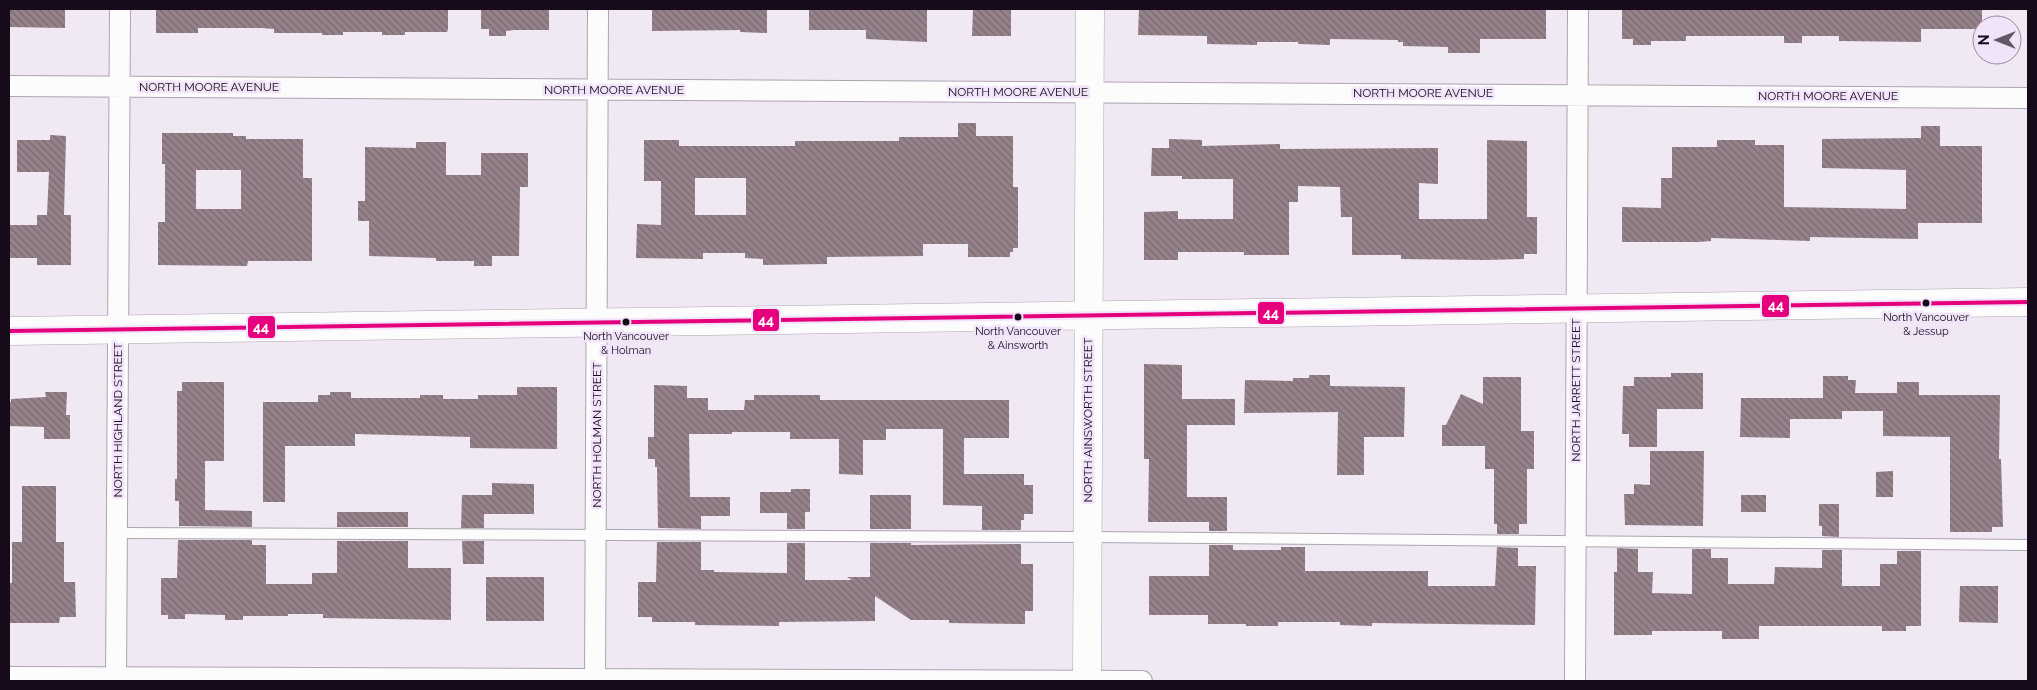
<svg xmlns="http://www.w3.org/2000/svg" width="2037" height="690" font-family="Raleway,sans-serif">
  <defs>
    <pattern id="building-back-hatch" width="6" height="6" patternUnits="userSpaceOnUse" patternTransform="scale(1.25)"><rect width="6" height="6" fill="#95828a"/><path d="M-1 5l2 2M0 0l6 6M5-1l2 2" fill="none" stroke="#796970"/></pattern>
  </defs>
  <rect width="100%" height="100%" fill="#f0e8f3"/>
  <path fill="url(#building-back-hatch)" fill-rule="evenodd" d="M 9,9 L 65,9 L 65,28 L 9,27 Z
    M 156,9 L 448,9 L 448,29 L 447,32 L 405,32 L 405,35 L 382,35 L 382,32 L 343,32 L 343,35 L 322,35 L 322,33 L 274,33 L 274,29 L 261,28 L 198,28 L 198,33 L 156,33 Z
    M 481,9 L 549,9 L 549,30 L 514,30 L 506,31 L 506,36 L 489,36 L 489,29 L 481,29 Z
    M 652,9 L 767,9 L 767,33 L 740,32 L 740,30 L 652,31 Z
    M 809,9 L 927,9 L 927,42 L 866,39 L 866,30 L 809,30 Z
    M 973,9 L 1011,9 L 1011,36 L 972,36 Z
    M 1139,9 L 1546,9 L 1546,39 L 1480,39 L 1480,53 L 1448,53 L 1448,47 L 1403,46 L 1403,42 L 1398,42 L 1398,40 L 1330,39 L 1330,45 L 1298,44 L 1298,42 L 1257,42 L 1257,45 L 1207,44 L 1207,36 L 1138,35 Z
    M 1622,9 L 1982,9 L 1982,29 L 1921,29 L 1921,42 L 1839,41 L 1839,36 L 1802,36 L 1802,43 L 1784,43 L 1784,36 L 1686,36 L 1686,41 L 1651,41 L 1651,45 L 1633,45 L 1633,39 L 1622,39 Z
    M 958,123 L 976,123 L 976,136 L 1013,136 L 1013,187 L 1018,187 L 1018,248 L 1013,248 L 1013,252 L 1010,252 L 1010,257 L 968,257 L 968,244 L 923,244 L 923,256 L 827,257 L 827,264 L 763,265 L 763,259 L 745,258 L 745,253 L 703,253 L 703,259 L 636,258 L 637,224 L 661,225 L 661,181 L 644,181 L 644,140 L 679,140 L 679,146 L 795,146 L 795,141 L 899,141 L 899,137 L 958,137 ZM 695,178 L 746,178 L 746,215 L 695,215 Z
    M 1921,126 L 1940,126 L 1940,146 L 1982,146 L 1982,223 L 1918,223 L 1918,239 L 1810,237 L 1810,241 L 1711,238 L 1711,241 L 1699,242 L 1622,242 L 1622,207 L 1661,208 L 1661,178 L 1672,178 L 1672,147 L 1717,147 L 1717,140 L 1755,140 L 1755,145 L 1784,145 L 1784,207 L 1906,209 L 1906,170 L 1822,168 L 1822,139 L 1921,138 Z
    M 162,133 L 233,133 L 233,136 L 246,136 L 246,139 L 303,139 L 303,178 L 312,178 L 312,261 L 248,261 L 247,266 L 158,265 L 158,222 L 165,222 L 165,164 L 162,164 ZM 196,170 L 241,170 L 241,209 L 196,209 Z
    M 50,135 L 66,136 L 64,215 L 71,215 L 71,265 L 37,265 L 37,258 L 9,258 L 9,225 L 37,225 L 37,215 L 47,215 L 49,172 L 17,172 L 17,140 L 50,140 Z
    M 1169,139 L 1202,140 L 1202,146 L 1280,144 L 1280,149 L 1438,148 L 1438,184 L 1419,183 L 1419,219 L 1487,219 L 1487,140 L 1527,141 L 1527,217 L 1537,217 L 1537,254 L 1524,254 L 1524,259 L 1483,260 L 1401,259 L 1401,255 L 1352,255 L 1352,217 L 1341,217 L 1340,187 L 1298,186 L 1298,202 L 1289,202 L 1289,255 L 1244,255 L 1244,252 L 1178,252 L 1178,260 L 1144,260 L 1144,212 L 1178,211 L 1178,219 L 1233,219 L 1233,179 L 1182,179 L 1182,176 L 1151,176 L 1152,148 L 1169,148 Z
    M 416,142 L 446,142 L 446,175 L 481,175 L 481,153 L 528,153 L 528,187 L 520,187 L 519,256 L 492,256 L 492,266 L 474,266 L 474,261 L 436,261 L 436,258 L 369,256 L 369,221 L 358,221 L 358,201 L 365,201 L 365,147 L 416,148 Z
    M 1144,364 L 1182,365 L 1182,399 L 1235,399 L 1235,425 L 1187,425 L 1187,497 L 1227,497 L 1227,531 L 1209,531 L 1209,522 L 1148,522 L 1149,459 L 1144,459 Z
    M 1671,373 L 1703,373 L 1703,409 L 1657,409 L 1657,447 L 1629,447 L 1629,434 L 1622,434 L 1623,386 L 1634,386 L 1634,377 L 1671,377 Z
    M 1309,375 L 1330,375 L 1330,386 L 1405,387 L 1404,437 L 1364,437 L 1364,475 L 1337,475 L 1338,412 L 1244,413 L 1245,380 L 1293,381 L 1293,378 L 1309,378 Z
    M 1823,376 L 1848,376 L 1848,380 L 1856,380 L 1855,393 L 1897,393 L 1897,382 L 1919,382 L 1919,395 L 2000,395 L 1999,459 L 2001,459 L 2003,527 L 1992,527 L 1992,532 L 1950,532 L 1950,437 L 1883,436 L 1883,411 L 1842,411 L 1842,419 L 1790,419 L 1790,438 L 1740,437 L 1741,398 L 1823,398 Z
    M 1483,377 L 1521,377 L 1521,431 L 1534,431 L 1534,469 L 1527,469 L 1527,524 L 1519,524 L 1519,534 L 1497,534 L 1497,524 L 1494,524 L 1494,469 L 1485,469 L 1485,446 L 1442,446 L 1442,425 L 1446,425 L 1461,394 L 1483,404 Z
    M 182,382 L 224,382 L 224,461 L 205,461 L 205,510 L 252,511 L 252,527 L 179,526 L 179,501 L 175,501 L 175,479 L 177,479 L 177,391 L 182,391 Z
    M 654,385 L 687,386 L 687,398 L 708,398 L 708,410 L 744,410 L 745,400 L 754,400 L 754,395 L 820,395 L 820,400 L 1009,400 L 1009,438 L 964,438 L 964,474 L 1024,474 L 1024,485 L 1033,485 L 1033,514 L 1024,514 L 1024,520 L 1021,520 L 1021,530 L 982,530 L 982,506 L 943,505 L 943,429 L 886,429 L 886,440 L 863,440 L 863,475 L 839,474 L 839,439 L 790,439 L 790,432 L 732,432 L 732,434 L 689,434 L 690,497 L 730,497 L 730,516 L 701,516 L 701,529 L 658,528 L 657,467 L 655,467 L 655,459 L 648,459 L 648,437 L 654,437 Z
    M 517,387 L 557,387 L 557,449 L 470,448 L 470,437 L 355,434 L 355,446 L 285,446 L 285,502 L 263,502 L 263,402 L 318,402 L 318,395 L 330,395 L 330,392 L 351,392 L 351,398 L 420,398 L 420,395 L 443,395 L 443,399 L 478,399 L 478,395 L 517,395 Z
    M 45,392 L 67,392 L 66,415 L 70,415 L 70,439 L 44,439 L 44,427 L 9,426 L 9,402 L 11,402 L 11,399 L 46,397 Z
    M 1650,451 L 1704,451 L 1703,526 L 1625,525 L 1624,494 L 1634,494 L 1634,484 L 1650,485 Z
    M 1893,471 L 1893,497 L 1876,497 L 1876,472 Z
    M 492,483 L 534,484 L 534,514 L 484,514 L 484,528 L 461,528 L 462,495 L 492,495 Z
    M 22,486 L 56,486 L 56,542 L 64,542 L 64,582 L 75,582 L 76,617 L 60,617 L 59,623 L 9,623 L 9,583 L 12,583 L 12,542 L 22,542 Z
    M 791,489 L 810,489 L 810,512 L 805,512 L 805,529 L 787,529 L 787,513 L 760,513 L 760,492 L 791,492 Z
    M 870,495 L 911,495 L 911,529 L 870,529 Z
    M 1741,495 L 1766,495 L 1766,512 L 1741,512 Z
    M 1819,504 L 1839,504 L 1839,537 L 1822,536 L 1822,526 L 1819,526 Z
    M 337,512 L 408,512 L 408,527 L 337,527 Z
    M 178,540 L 252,540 L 252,545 L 266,545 L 266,584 L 312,584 L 312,573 L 337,573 L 337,541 L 408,541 L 408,568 L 451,568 L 451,620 L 323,618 L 323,614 L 288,614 L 288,616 L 243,616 L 243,620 L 225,620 L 225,615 L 185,614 L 185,619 L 168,619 L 168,615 L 161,615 L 161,578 L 177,578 Z
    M 462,541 L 484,541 L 484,564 L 463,564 Z
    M 657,542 L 701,542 L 701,570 L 714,570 L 714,572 L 787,573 L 787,543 L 805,543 L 805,580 L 852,580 L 847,577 L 870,577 L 870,543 L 911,543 L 911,545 L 1021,544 L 1021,564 L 1033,564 L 1033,611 L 1025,611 L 1025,624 L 949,623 L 949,620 L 911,620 L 875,596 L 875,621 L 779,622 L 779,626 L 695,625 L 695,622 L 652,622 L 652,617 L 638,617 L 638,582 L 656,582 Z
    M 1209,545 L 1233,545 L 1233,550 L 1281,550 L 1281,547 L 1305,547 L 1305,571 L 1428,571 L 1428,586 L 1495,586 L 1497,547 L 1518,548 L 1518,566 L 1536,566 L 1535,625 L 1372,623 L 1372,626 L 1340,625 L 1340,622 L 1278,622 L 1278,626 L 1246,626 L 1246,624 L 1208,624 L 1208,615 L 1149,615 L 1149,576 L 1209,576 Z
    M 1617,548 L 1638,549 L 1638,572 L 1653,572 L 1652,593 L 1692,594 L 1692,549 L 1711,549 L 1711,558 L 1728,558 L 1728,584 L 1774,584 L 1775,567 L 1822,568 L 1822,550 L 1842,550 L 1842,586 L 1880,586 L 1880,564 L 1897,564 L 1897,551 L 1921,551 L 1921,626 L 1906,626 L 1906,631 L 1882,631 L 1882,626 L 1759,626 L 1759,639 L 1722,639 L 1722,631 L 1652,631 L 1652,635 L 1614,635 L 1614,572 L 1617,572 Z
    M 486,577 L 544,577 L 544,621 L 486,621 Z
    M 1960,586 L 1998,586 L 1998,623 L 1959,622 Z"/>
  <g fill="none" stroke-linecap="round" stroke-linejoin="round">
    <g stroke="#ada4b2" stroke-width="12">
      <path id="lane" d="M 117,533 L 1088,537 L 2028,545"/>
    </g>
    <g stroke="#ada4b2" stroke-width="22">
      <path id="street" d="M 9,86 L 2028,98
        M 9,677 L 1142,681
        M 116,681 L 120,9
        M 595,681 L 598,9
        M 1575,681 L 1578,9"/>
    </g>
    <g stroke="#ada4b2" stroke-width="29">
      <path id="secondary" d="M 9,331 L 2028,302
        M 1087,681 L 1090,9"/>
    </g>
    <use href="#lane" stroke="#fdfcfd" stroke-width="10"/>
    <use href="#street" stroke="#fdfcfd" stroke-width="20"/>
    <use href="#secondary" stroke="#fdfcfd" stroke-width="28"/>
    <g stroke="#f1e3f8" stroke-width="8">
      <path id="bus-1" d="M 9,331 L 2028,302"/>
    </g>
    <use href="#bus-1" stroke="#e5007d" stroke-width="4"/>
  </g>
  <g fill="#160a1b" stroke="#f1e3f8" stroke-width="2">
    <circle cx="1926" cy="303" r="4.5"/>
    <circle cx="1018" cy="317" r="4.5"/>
    <circle cx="626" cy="322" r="4.5"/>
  </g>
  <g text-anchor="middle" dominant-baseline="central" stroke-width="5" stroke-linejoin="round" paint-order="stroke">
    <g font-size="11" fill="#160a1b" stroke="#f1e3f8">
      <text x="1926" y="317">North Vancouver<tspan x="1926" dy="14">&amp; Jessup</tspan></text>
      <text x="1018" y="331">North Vancouver<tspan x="1018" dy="14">&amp; Ainsworth</tspan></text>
      <text x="626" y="336">North Vancouver<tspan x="626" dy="14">&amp; Holman</tspan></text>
    </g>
    <g font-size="12" fill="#160a1b" stroke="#f1e3f8">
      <text x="209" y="87">NORTH MOORE AVENUE</text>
      <text x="614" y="90">NORTH MOORE AVENUE</text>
      <text x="1018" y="92">NORTH MOORE AVENUE</text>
      <text x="1423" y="93">NORTH MOORE AVENUE</text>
      <text x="1828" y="96">NORTH MOORE AVENUE</text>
      <text transform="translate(1576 390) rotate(-90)">NORTH JARRETT STREET</text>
      <text transform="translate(118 420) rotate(-90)">NORTH HIGHLAND STREET</text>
      <text transform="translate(1088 420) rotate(-90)">NORTH AINSWORTH STREET</text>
      <text transform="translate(597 435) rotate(-90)">NORTH HOLMAN STREET</text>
    </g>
  </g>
  <g stroke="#f1e3f8" stroke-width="2">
    <rect x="1761" y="294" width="29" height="24" rx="5" fill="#e5007d"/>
    <rect x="1257" y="301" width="28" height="24" rx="5" fill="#e5007d"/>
    <rect x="752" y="308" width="28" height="24" rx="5" fill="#e5007d"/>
    <rect x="247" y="315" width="29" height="24" rx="5" fill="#e5007d"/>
  </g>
  <g font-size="14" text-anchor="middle" font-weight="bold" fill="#fff">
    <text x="1776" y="310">44</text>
    <text x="1271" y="318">44</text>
    <text x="766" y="325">44</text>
    <text x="261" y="332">44</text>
  </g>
  <rect width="2037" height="690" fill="none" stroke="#160a1b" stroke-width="20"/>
  <g transform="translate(1997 40) rotate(270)"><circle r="24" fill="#f1e3f8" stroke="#998ca0"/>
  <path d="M0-4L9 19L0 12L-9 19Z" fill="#625867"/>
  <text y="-8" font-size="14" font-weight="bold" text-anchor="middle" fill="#160a1b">N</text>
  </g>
</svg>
